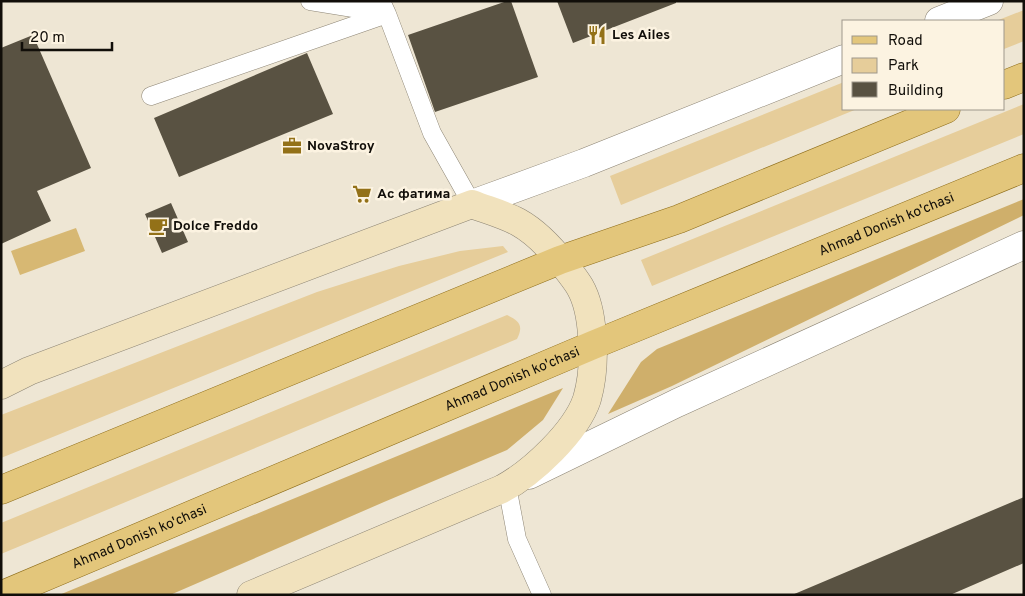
<svg xmlns="http://www.w3.org/2000/svg" width="1025" height="596" font-family="Overpass,sans-serif">
  <rect width="100%" height="100%" fill="#eee6d4"/>
  <path fill="#e6cd9a" d="M 1024,10 L 1024,41 L 1004,49 L 1004,21 L 996,21 Z
    M 844,82 L 844,109 L 857,109 L 621,205 L 610,176 Z
    M 1024,104 L 1024,134 L 652,286 L 641,260 Z
    M 503,246 L 508,252 L 1,458 L 1,415 L 317,292 L 399,266 L 460,251 Z
    M 507,315 C 519,321 524,325 517,339 L 1,554 L 1,523 Z"/>
  <path fill="#cfaf6b" d="M 1024,199 L 1024,215 L 672,386 L 608,414 L 641,362 L 657,349 Z
    M 563,388 L 543,420 L 507,450 L 384,502 L 170,595 L 59,595 Z"/>
  <path fill="#d7b873" d="M 76,228 L 85,251 L 20,275 L 11,251 Z"/>
  <path fill="#595242" d="M 507,1 L 511,1 L 538,77 L 435,112 L 408,35 Z
    M 557,1 L 676,1 L 676,3 L 573,43 Z
    M 33,35 L 91,168 L 37,191 L 51,221 L 1,244 L 1,48 Z
    M 307,53 L 333,114 L 179,177 L 154,118 Z
    M 171,203 L 188,242 L 162,253 L 145,214 Z
    M 1024,497 L 1024,563 L 950,595 L 792,595 Z"/>
  <g fill="none" stroke-linecap="round" stroke-linejoin="round">
    <g stroke="#8c8474" stroke-width="19">
      <path id="service" d="M 310,1 L 384,13
        M 381,1 L 387,14 L 432,133 L 472,204
        M 151,96 L 387,14
        M 507,486 L 517,539 L 542,595"/>
    </g>
    <g stroke="#8c8474" stroke-width="29">
      <path id="tertiary" d="M 939,21 L 989,1
        M 472,204 L 584,163 L 844,59
        M 529,475 L 677,403 L 1024,245"/>
    </g>
    <g stroke="#8c8474" stroke-width="29">
      <path id="secondary" d="M 1,385 L 29,371 L 472,204 C 487,210 503,214 518,222 C 536,232 552,249 565,266 C 570,273 576,280 580,287 C 588,301 591,320 592,335 C 594,357 593,378 587,399 C 576,432 532,473 502,489 L 251,595"/>
    </g>
    <g stroke="#8e6d1a" stroke-width="29">
      <g id="primary">
        <path d="M 1004,85 L 1024,77"/>
        <path d="M 1,490 L 560,260 L 679,219 L 946,109"/>
        <path id="s1" d="M 2,595 L 593,345 L 1024,168"/>
      </g>
    </g>
    <use href="#service" stroke="#fff" stroke-width="18"/>
    <use href="#tertiary" stroke="#fff" stroke-width="28"/>
    <use href="#secondary" stroke="#f1e2bd" stroke-width="28"/>
    <use href="#primary" stroke="#e3c67b" stroke-width="28"/>
  </g>
  <defs>
    <g id="restaurant-bare" transform="scale(1.5)"><path d="M-5-6h1v4h1v-4h1v4h1v-4h1v5L-1.5 .5V6h-2V.5L-5-1ZM5-6V6H3V1.5H1.5Q1.5-4 5-6Z" fill="#937118" stroke="#fcf3e1" stroke-width="2.5" paint-order="stroke"/></g>
    <g id="office-bare" transform="scale(1.5)"><path d="M-6-3h4V-5.5h4V-3h4V5H-6ZM-1-4.5V-3h2v-1.5ZM-6 0V1H6V0Z" fill="#937118" stroke="#fcf3e1" stroke-width="2.5" paint-order="stroke"/></g>
    <g id="supermarket-bare" transform="scale(1.5)"><path d="M-6-5.5h2.5l.6 2H6L4.5 2H-2.5L-4.4-4H-6ZM-1.5 3.2a1.3 1.3 0 1 0 .1 0ZM3 3.2a1.3 1.3 0 1 0 .1 0Z" fill="#937118" stroke="#fcf3e1" stroke-width="2.5" paint-order="stroke"/></g>
    <g id="cafe-bare" transform="scale(1.5)"><path d="M-5.5-4.5H6V0H3Q3 3.5 0 3.5H-2.5Q-5.5 3.5-5.5 0ZM3-3.2v2h1.7v-2ZM-6 4.5H4V6H-6Z" fill="#937118" stroke="#fcf3e1" stroke-width="2.5" paint-order="stroke"/></g>
  </defs>
  <g fill-rule="evenodd">
    <use href="#restaurant-bare" x="597" y="35"/>
    <use href="#office-bare" x="292" y="146"/>
    <use href="#supermarket-bare" x="362" y="194"/>
    <use href="#cafe-bare" x="158" y="226"/>
  </g>
  <g text-anchor="middle" dominant-baseline="central" stroke-width="5" stroke-linejoin="round" paint-order="stroke">
    <g font-size="14" font-weight="bold" fill="#110e09" stroke="#fcf3e1" text-anchor="start">
      <text x="612" y="35">Les Ailes</text>
      <text x="307" y="146">NovaStroy</text>
      <text x="377" y="194">Ас фатима</text>
      <text x="173" y="226">Dolce Freddo</text>
    </g>
    <g font-size="14" fill="#110e09" stroke="#fcf3e1">
      <text stroke="none"><textPath href="#s1" startOffset="959">Ahmad Donish ko'chasi</textPath></text>
      <text stroke="none"><textPath href="#s1" startOffset="554">Ahmad Donish ko'chasi</textPath></text>
      <text stroke="none"><textPath href="#s1" startOffset="149">Ahmad Donish ko'chasi</textPath></text>
    </g>
  </g>
  <rect width="1025" height="596" fill="none" stroke="#110e09" stroke-width="5"/>
  <rect x="842" y="20" width="162" height="90" fill="#fcf3e1" stroke="#9e978b"/>
  <rect x="852" y="36" width="25" height="8" fill="#e3c67b" stroke="#9e978b"/>
  <text x="888" y="45" font-size="15" fill="#110e09">Road</text>
  <rect x="852" y="58" width="25" height="15" fill="#e6cd9a" stroke="#9e978b"/>
  <text x="888" y="70" font-size="15" fill="#110e09">Park</text>
  <rect x="852" y="82" width="25" height="15" fill="#595242" stroke="#9e978b"/>
  <text x="888" y="95" font-size="15" fill="#110e09">Building</text>
  <path d="M22 42v8h90v-8" fill="none" stroke="#110e09" stroke-width="2.5"/>
  <text x="30" y="42" font-size="15" fill="#110e09" stroke="#fcf3e1" stroke-width="4" paint-order="stroke">20 m</text>
</svg>
